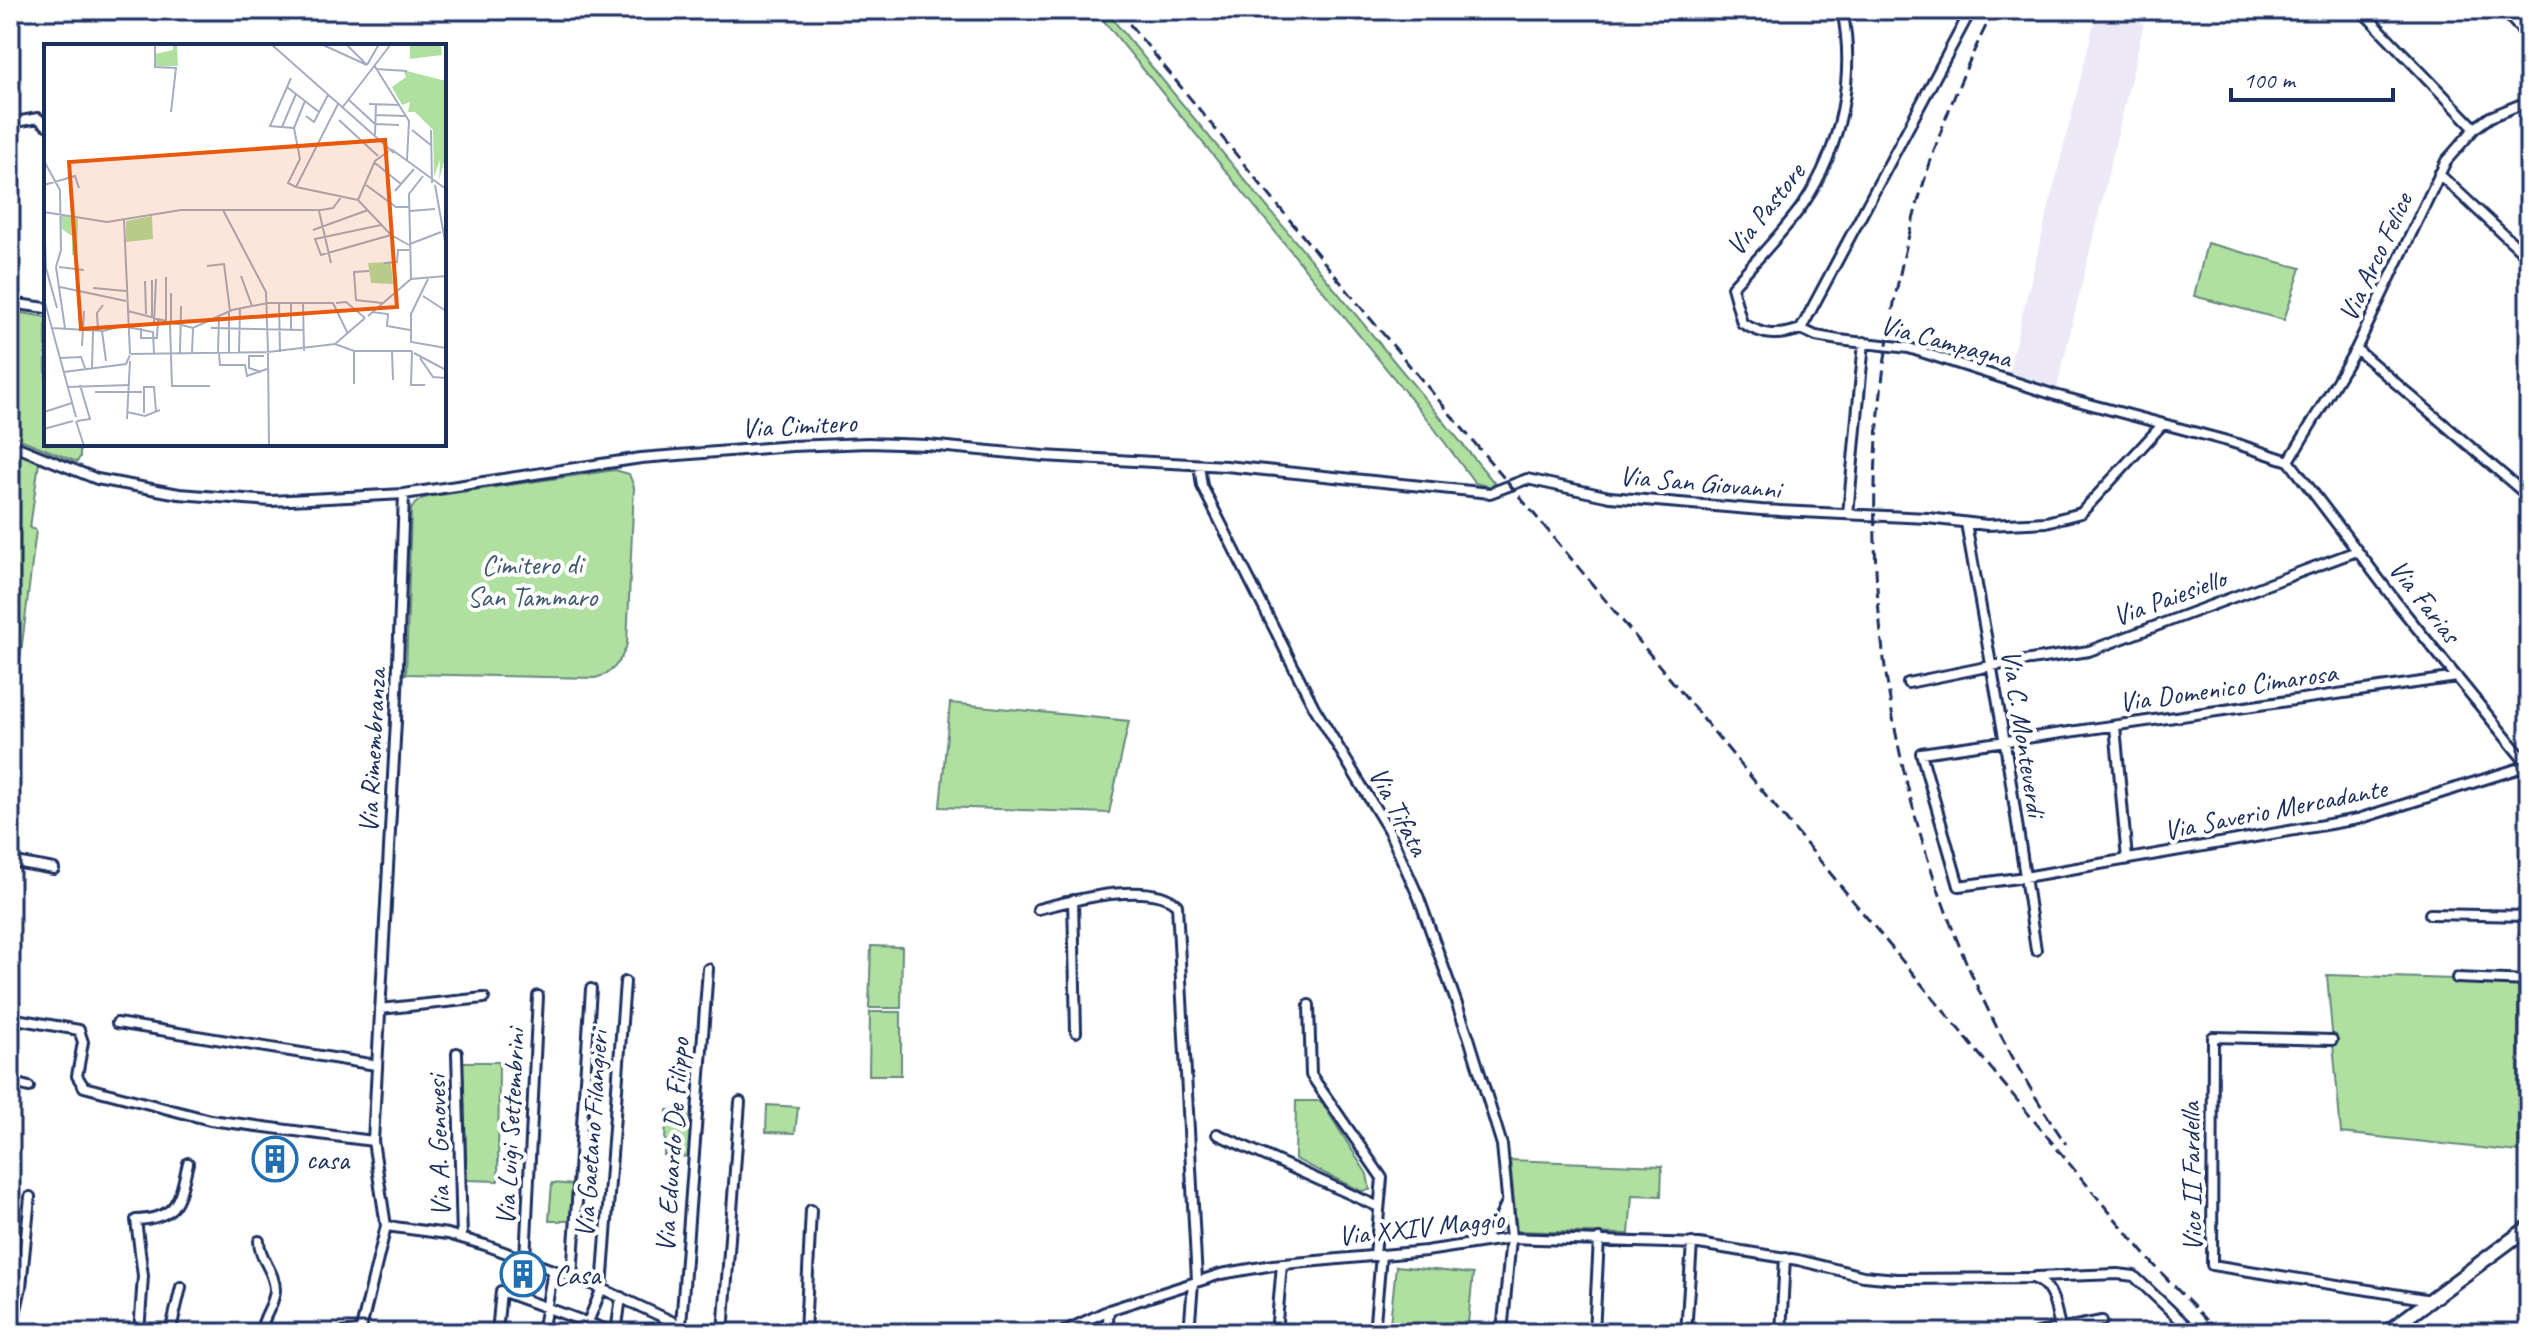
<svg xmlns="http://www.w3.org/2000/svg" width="2539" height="1343" font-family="Caveat,sans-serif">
  <rect width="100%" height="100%" fill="#fff"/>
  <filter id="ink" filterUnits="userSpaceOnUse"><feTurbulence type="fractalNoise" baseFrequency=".0125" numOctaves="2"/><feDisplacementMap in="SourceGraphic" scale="16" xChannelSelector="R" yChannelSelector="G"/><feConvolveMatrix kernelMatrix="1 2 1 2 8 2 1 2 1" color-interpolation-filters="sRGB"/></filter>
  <g filter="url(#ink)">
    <path fill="#ede8f6" d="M 2097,11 L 2144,24 L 2057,388 L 2008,373 Z"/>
    <path fill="#b0e09f" stroke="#66887e" stroke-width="2" d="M 1095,10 L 1105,10 L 1496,485 L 1492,487 L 1475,483 L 1428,420 Z
      M 2207,243 L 2301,268 L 2284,320 L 2194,296 Z
      M 10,311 L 46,317 L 46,444 L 80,444 L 80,457 L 77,462 L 10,435 Z
      M 10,450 L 39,462 L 30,528 L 36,530 L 10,743 Z
      M 615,470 L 629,474 L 634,487 L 627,644 C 622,660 613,674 595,678 L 406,674 L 411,510 C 416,500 422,498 433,496 Z
      M 950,703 L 1129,721 L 1109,813 L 940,807 Z
      M 871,946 L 902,947 L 901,1008 L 869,1008 Z
      M 2327,975 L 2518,981 L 2518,1152 L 2341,1133 Z
      M 870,1012 L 901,1012 L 901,1075 L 869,1075 Z
      M 463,1062 L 499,1062 L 498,1181 L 467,1180 Z
      M 1296,1101 L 1321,1101 L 1367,1174 L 1370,1190 L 1361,1191 L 1295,1159 Z
      M 767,1105 L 798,1107 L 795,1133 L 766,1132 Z
      M 667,1110 L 692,1111 L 689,1157 L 664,1155 Z
      M 1510,1160 L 1662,1166 L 1661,1196 L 1632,1195 L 1629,1234 L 1517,1231 Z
      M 552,1183 L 575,1185 L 573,1221 L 549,1221 Z
      M 1396,1266 L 1473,1274 L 1467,1333 L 1389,1333 Z"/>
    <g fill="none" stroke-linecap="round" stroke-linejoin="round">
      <g stroke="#1b2f5e" stroke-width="14">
        <path id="street" d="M 1971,10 L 1801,329 L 1816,336 L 1839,340 L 1909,348 L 2055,395 L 2231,442 L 2289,461
          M 2361,10 L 2475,128
          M 10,123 L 38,118 L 46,125
          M 2439,174 L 2529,258
          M 10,303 L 46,308
          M 1801,329 C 1777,337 1764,336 1742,323 L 1732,287 C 1756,260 1783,233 1804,203 C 1841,148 1856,75 1842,10
          M 2356,349 L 2529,497
          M 10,444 L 97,479 L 179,494 L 271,501 L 404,494 L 641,458 L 792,446 L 868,443 L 927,445 L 1043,456 L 1226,466 L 1490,493 L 1527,479 L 1610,497 L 1761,510 L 1928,518 L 1987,525 L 2046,522 L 2081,513 L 2162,425
          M 2289,461 L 2356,349 L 2446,161 L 2475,128 L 2490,117 L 2529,101
          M 2289,461 L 2400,607 L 2528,765
          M 1199,465 L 1202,486 L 1314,707 L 1389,831 L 1419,898 L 1469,1038 L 1502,1145 L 1511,1238 L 1502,1333
          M 1848,514 L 1864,342
          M 1966,523 L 2005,743 L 2036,950
          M 2457,677 L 1921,753 L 1959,886 L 2025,877 L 2358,819 L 2520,768 L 2526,763
          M 1908,683 L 1991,666 L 2089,651 L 2357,551
          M 2115,726 L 2127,859
          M 10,861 L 54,869
          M 1073,900 L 1076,1032
          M 1038,909 C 1070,901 1151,879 1177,905 L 1197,1280
          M 2430,914 L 2529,916
          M 2457,978 L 2529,981
          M 1309,1005 L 1311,1075 L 1382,1178 L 1375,1255
          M 380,1009 L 484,998
          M 10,1018 L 79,1030 L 83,1042 L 77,1076 L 84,1087 L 210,1120 L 373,1141
          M 117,1023 L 376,1065
          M 2332,1040 L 2213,1037 L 2212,1265 L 2431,1300
          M 457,1053 L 462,1238
          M 10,1082 L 29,1087
          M 1217,1134 L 1379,1207
          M 386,1226 L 448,1234 L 485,1245 L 596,1286 L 697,1333
          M 259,1241 C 259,1259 275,1271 275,1290 C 274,1307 262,1316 261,1333
          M 1480,1241 L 1496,1226 L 1506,1204
          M 525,1259 L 538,996
          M 572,1277 L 591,989
          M 2036,1277 L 2118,1274 L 2134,1276 L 2194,1333
          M 588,1322 L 602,1288 L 625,982
          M 681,1325 L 708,969
          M 10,1327 L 23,1333
          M 11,1333 L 21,1287 L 30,1197
          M 139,1333 L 143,1276 L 136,1220 C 179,1218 179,1200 188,1163
          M 170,1333 L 181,1287
          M 340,1333 L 359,1331
          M 360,1333 L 386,1226 L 373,1141 L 396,721 L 404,494
          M 497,1333 L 501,1291 L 616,1333
          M 542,1333 L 553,1270
          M 616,1333 L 621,1297
          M 723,1333 L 740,1102
          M 805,1333 L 811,1210
          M 1060,1333 L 1109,1310 L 1221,1274 L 1273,1265 L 1426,1251 L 1511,1238 L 1699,1244 L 1798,1260 L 1863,1276 L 1897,1279 L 2032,1278 C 2055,1284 2056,1312 2061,1333
          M 1107,1333 L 1109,1310
          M 1189,1333 L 1193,1283
          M 1276,1333 L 1282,1264
          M 1374,1333 L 1381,1255
          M 1594,1333 L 1599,1239
          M 1686,1333 L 1692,1243
          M 1781,1333 L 1785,1257
          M 2038,1333 L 2102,1321"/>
      </g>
      <g stroke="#1b2f5e" stroke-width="18">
        <path id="secondary" d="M 2506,10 L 2529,35
          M 2386,1333 L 2529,1227"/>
      </g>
      <use href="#street" stroke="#fff" stroke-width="8"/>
      <use href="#secondary" stroke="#fff" stroke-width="12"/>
      <path stroke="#1b2f5e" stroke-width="3" stroke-dasharray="12 6" stroke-linecap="butt" d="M 1118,10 L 1369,317 L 1555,539 L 2101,1202 L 2154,1265 L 2219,1333
        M 1994,10 C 1811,365 1841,815 2066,1144"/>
    </g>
  </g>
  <defs>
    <g id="building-ring" transform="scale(2.3)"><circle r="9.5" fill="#fff" stroke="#1f6fb2" stroke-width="1.5"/><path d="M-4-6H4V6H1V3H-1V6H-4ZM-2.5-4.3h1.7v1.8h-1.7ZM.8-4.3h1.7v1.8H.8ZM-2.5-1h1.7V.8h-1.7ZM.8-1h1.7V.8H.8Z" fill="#1f6fb2"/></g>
  </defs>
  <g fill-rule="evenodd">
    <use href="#building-ring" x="275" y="1159"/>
    <use href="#building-ring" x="523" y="1274"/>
  </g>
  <g text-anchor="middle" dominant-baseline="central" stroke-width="8" stroke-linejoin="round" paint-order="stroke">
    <g font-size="28" fill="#1b2f5e" stroke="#fff">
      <text transform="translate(1765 209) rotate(-52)">Via Pastore</text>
      <text transform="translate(2375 257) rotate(-65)">Via Arco Felice</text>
      <text transform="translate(1946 341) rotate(15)">Via Campagna</text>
      <text transform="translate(799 425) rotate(-3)">Via Cimitero</text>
      <text transform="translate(1700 482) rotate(5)">Via San Giovanni</text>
      <text transform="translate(2169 597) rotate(-20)">Via Paiesiello</text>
      <text transform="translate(2425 601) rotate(52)">Via Farias</text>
      <text transform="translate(2228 687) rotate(-8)">Via Domenico Cimarosa</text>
      <text transform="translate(2024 733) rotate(81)">Via C. Monteverdi</text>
      <text transform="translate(372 751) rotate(-87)">Via Rimembranza</text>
      <text transform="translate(2275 809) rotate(-11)">Via Saverio Mercadante</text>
      <text transform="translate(1399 811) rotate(62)">Via Tifata</text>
      <text transform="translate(510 1127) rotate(-87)">Via Luigi Settembrini</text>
      <text transform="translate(591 1134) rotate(-86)">Via Gaetano Filangieri</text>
      <text transform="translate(672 1145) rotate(-86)">Via Eduardo De Filippo</text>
      <text transform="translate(438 1146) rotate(-92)">Via A. Genovesi</text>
      <text transform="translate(2191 1177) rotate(-91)">Vico II Fardella</text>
      <text transform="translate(1421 1227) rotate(-6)">Via XXIV Maggio</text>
    </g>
    <g font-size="28" fill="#405b6e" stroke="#fff">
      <text x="532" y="564">Cimitero di<tspan x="532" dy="32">San Tammaro</tspan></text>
    </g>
    <g font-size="28" fill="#1b2f5e" stroke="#fff" text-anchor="start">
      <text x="306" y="1159">casa</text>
      <text x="554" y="1274">Casa</text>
    </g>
  </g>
  <g transform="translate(44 44)">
    <rect width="402" height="402" fill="#fff"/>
    <path d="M 129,0 L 133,0 L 134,22 L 112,22 L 111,10 L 129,6 ZM 366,0 L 397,0 L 398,11 L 366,15 ZM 359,26 L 402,37 L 401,115 L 395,136 L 396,116 L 390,133 L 389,86 L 371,68 L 364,68 L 366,58 L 358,61 L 348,43 L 362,33 ZM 17,171 L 34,175 L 33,211 L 28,211 L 28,192 L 18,185 ZM 108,172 L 109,195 L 82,198 L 82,177 ZM 347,218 L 349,240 L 327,239 L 324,219 Z" fill="#b0e09f"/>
    <path fill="none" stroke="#a4acbf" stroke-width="2" d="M 111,0 L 111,23 L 132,24 L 127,68M 227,0 L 350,109M 277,0 L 323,21M 302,0 L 323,21M 323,21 L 335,0M 330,21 L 365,77 L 363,116M 332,25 L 363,27M 247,34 L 226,82 L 250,84M 243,43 L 275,68M 305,56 L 331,80 L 355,81M 294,60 L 252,143 L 314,156M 325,60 L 356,61M 298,64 L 347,0M 332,71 L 361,72M 262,72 L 270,78 L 284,51M 295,76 L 334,112M 238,83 L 252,50M 250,84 L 256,115 L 244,139 L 252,143M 250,84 L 261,57M 368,86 L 388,102M 387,86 L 388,139M 331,91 L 332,60M 347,105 L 402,145M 0,117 L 16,146 L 17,206 L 12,223 L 21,284M 331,119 L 357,140M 0,141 L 31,132 L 35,144M 322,141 L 352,163 L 365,163M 391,141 L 402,203M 351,147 L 370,125M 314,156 L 347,191 L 365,201M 314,156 L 331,117 L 345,107M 179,166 L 222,248 L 224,308M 275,167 L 287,219M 366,167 L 391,165M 0,168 L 63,178 L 137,166 L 277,166 L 289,164 L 298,152M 0,168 L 2,224 L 13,264M 80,176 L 86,310M 337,181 L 271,195 L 277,211 L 347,191M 269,186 L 324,166M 366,200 L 397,188M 340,219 L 353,218 L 354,206 L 365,206M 163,222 L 180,220 L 186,267M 15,223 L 40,226M 325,227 L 310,228 L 312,256 L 338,259M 197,232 L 208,262M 367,235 L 365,150 L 379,132M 384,235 L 367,270 L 367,298 L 402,304M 108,236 L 108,272M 101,237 L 102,270M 16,243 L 82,257M 49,244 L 82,247M 379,252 L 402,267M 0,255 L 32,373M 235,258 L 236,308M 247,258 L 247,286M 259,259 L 260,307M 292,259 L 302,258 L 321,274M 84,267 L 149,284 L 188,266 L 224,259 L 289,259 L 304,290M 328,268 L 344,270 L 343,282 L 366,286M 324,272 L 367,235 L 402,232M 122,277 L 122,233M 110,278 L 112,235M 127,279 L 127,249M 126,280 L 128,342 L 166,342M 83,283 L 109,288 L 110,309M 8,284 L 59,287 L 82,281M 97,284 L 97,294 L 113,294 L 114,274M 167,284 L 259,286M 54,287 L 53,269 L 59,261M 58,287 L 62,317M 291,300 L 321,274M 38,302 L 40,267M 310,307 L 310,340M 348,307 L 349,336M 368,307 L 367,341 L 381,341M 224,308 L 291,300 L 310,307 L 368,307M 136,309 L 137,262M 148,309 L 149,284M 174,309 L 175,271M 185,309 L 185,267M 195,309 L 196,264M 224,309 L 225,402M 370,309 L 402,326M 87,310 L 223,308M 175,310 L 176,321 L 201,321 L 203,332 L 223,325M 16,314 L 37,313 L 41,324M 376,314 L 389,333 L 402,334M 48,324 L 49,287M 20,328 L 82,320 L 86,311M 217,328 L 205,324 L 205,312 L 220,312M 24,343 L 86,341M 51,348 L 98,348M 0,368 L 28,359M 83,368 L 101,372 L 116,366M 100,369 L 100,343 L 110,343 L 112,368M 83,375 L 86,317M 32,377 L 40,402M 33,377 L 46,375 L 36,341M 0,385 L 29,377"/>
    <path fill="#e8590c" fill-opacity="0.15" stroke="#e8590c" stroke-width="4" d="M 341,96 L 353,263 L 37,285 L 25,118 Z"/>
    <rect width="402" height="402" fill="none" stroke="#1b2f5e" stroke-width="4"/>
  </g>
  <rect width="2539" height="1343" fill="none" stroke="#fff" stroke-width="40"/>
  <rect x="20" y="20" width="2499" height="1303" fill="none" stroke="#1b2f5e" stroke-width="3" filter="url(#ink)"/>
  <path d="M2231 88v12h162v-12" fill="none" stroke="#1b2f5e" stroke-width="4"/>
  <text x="2243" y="88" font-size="24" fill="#1b2f5e" stroke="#ffffff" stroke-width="6" paint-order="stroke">100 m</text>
</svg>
